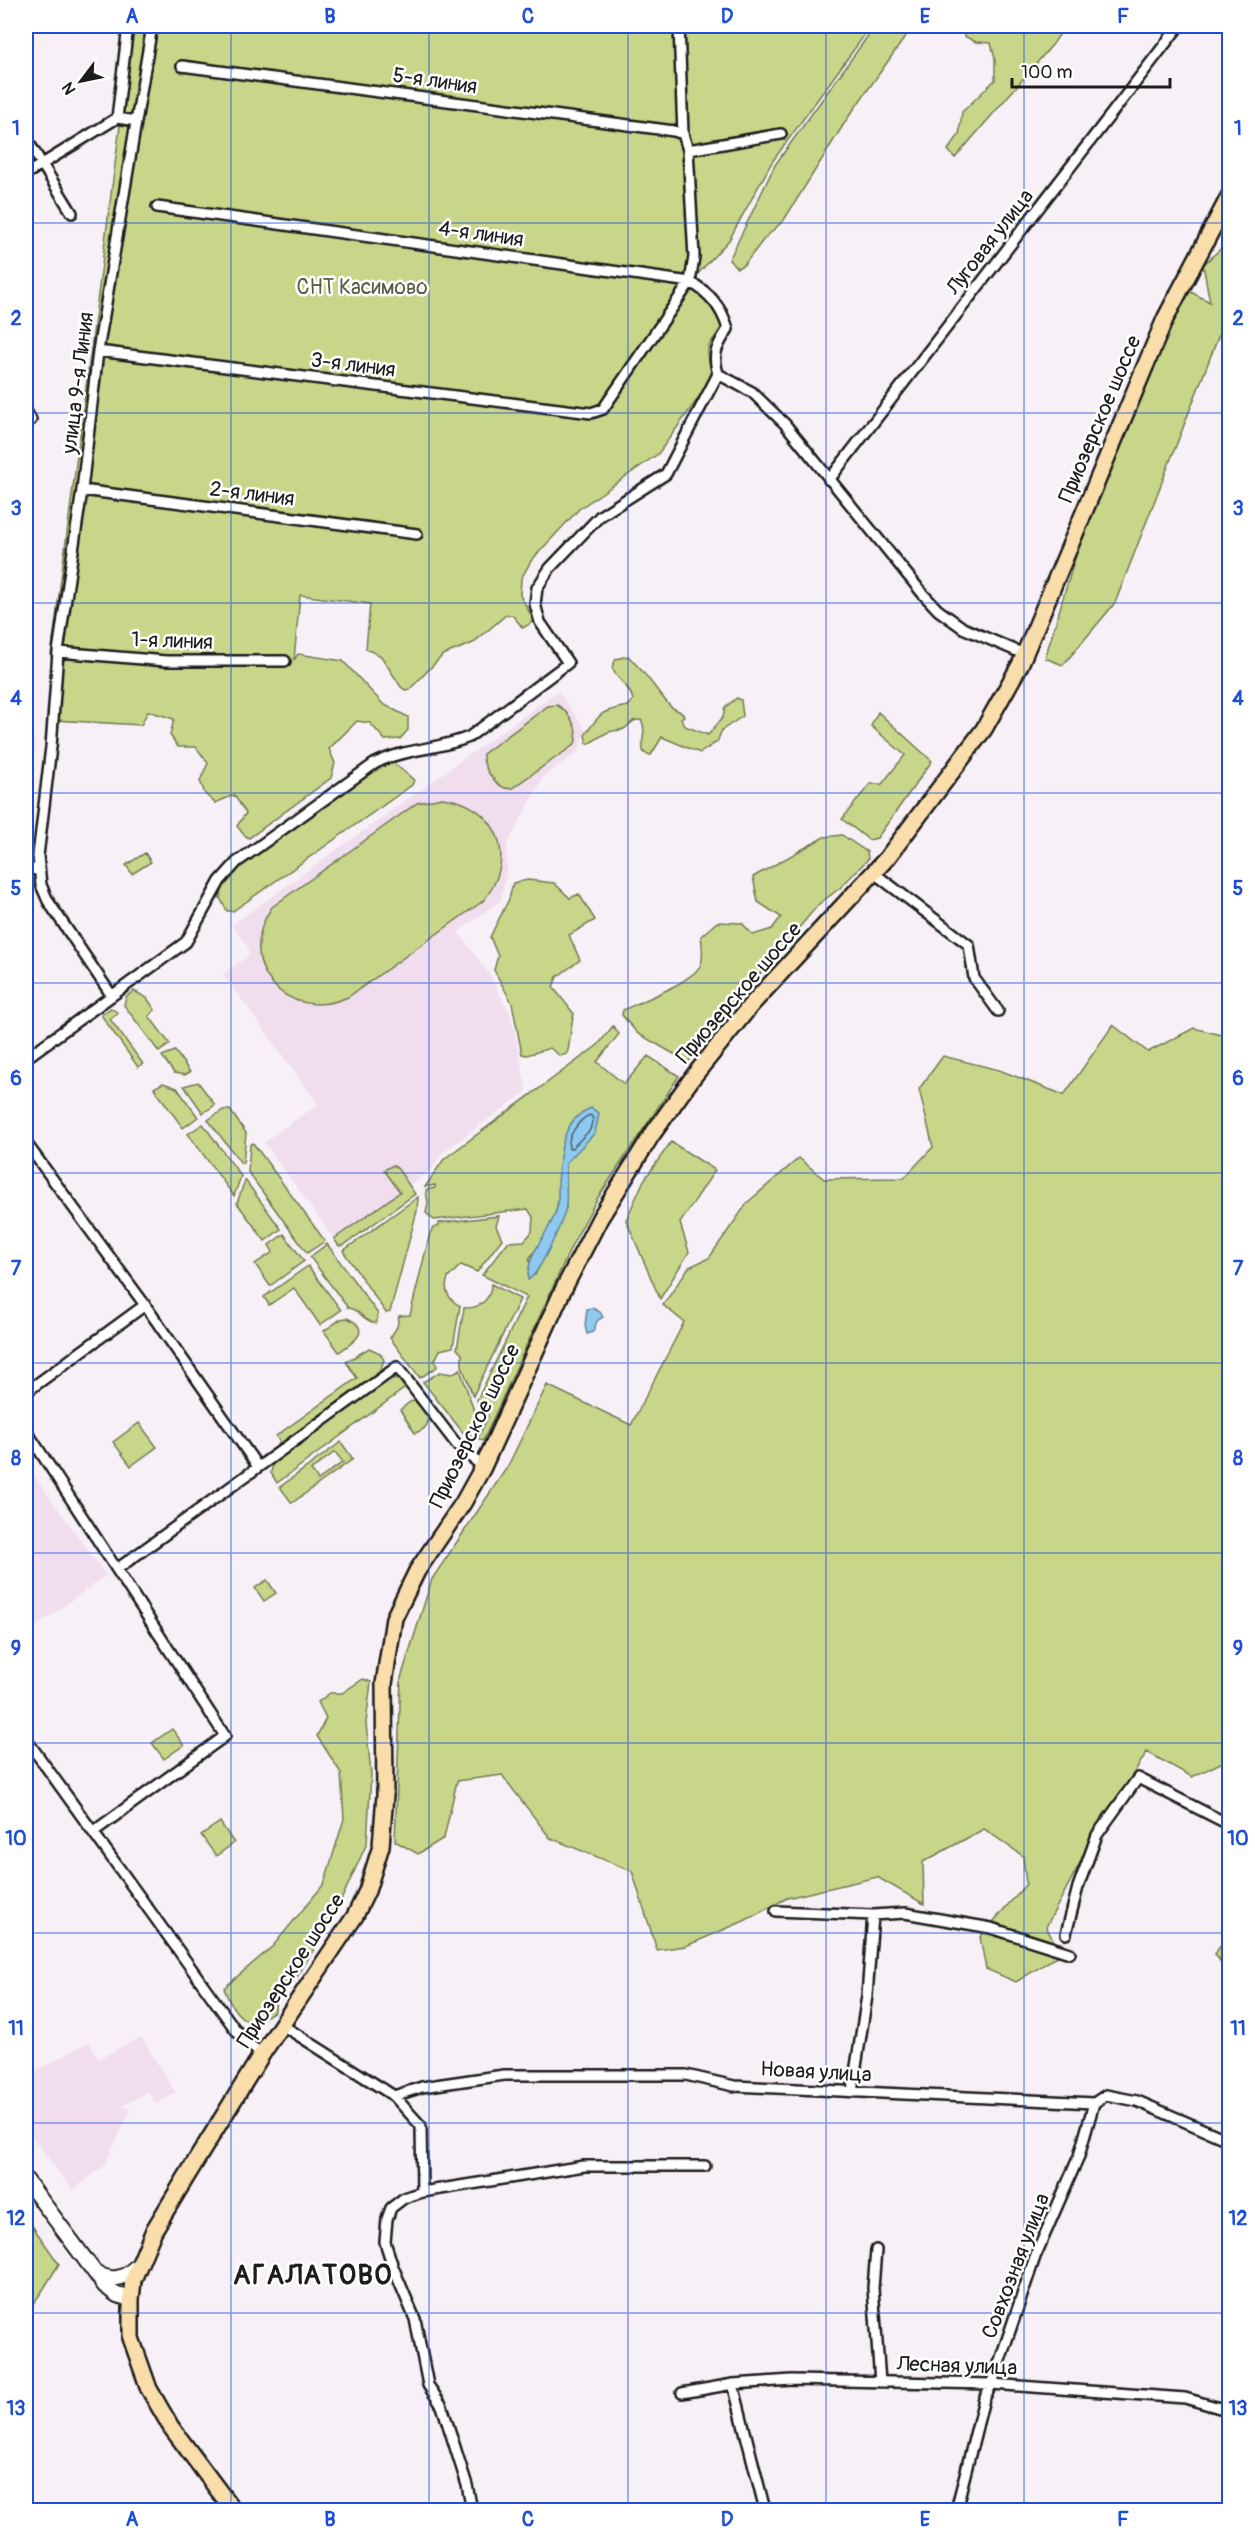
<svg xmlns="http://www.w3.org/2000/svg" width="1255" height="2536" font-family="Pangolin,sans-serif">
  <rect width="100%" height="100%" fill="#f8f0f7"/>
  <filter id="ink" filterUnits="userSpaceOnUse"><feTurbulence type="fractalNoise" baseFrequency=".0167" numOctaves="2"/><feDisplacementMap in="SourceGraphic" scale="12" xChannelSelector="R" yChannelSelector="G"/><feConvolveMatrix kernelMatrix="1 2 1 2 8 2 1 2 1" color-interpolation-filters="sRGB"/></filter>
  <g filter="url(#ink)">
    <path fill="#f0deee" d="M 558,691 L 586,730 L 578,752 L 544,776 L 507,845 L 507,870 L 501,900 L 458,932 L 490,975 L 511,1016 L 527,1091 L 442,1153 L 431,1170 L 334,1239 L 264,1142 L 318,1104 L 223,974 L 249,955 L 248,947 L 232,925 Z
      M 32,735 L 36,748 L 29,774 L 29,814 L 32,829 L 30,855 L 26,856 L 26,736 Z
      M 26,1464 L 106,1575 L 26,1634 Z
      M 141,2037 L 176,2093 L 156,2104 L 148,2091 L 123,2106 L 131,2110 L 104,2166 L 73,2190 L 26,2130 L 26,2076 L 89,2042 L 98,2059 Z"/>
    <path fill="#c8d689" stroke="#727952" stroke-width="1.5" fill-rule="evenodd" d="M 133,26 L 871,26 L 772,162 L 729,240 L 695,277 L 693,286 L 704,294 L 723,323 C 721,334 710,339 708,349 C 706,360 713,368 712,379 L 658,454 L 579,509 L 531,561 L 521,579 L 520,595 L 532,617 L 532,622 L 523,628 L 512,615 L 506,615 L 473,643 L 443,655 L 410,689 L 405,690 L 401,687 L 381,656 L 366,649 L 370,604 L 300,595 L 294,660 L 298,654 L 343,661 L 383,704 L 408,717 L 408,730 L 400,739 L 385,740 L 370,723 L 357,721 L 329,749 L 335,763 L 331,778 L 249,838 L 244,835 L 237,826 L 246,813 L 234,795 L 215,803 L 205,794 L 200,781 L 208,763 L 196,747 L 178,747 L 170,735 L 174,719 L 148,711 L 141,725 L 53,720 L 64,658 L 51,656 Z
      M 875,26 L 913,26 L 847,119 L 784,220 L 764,239 L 744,265 L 737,268 L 729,260 L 775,165 Z
      M 963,26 L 1065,26 L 1053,44 L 955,158 L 948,150 L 959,135 L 962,112 L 995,80 L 995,59 L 991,43 L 976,42 L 964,36 Z
      M 1229,241 L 1229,309 L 1115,603 L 1063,665 L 1045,658 L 1083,532 L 1187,290 L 1210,302 L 1203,265 Z
      M 628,656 C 644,671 655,688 669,705 C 673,710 680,709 684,716 L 681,718 L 685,726 L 708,735 L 723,717 L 725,707 L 737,698 L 741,700 L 743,716 L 722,730 L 717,742 L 700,753 L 662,737 L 651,755 L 644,753 C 639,742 648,731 641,720 C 631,719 632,724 624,729 C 619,731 614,730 609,732 C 602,734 595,741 587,744 L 585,735 C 601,712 601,711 628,706 L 633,700 C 630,685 616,680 612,667 L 616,659 Z
      M 557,705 C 569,712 582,732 574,745 L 512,788 C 498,792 481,766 483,754 L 548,706 Z
      M 878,712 L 932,761 L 877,838 L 869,840 L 842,819 L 870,784 L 882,784 L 905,755 L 871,726 Z
      M 390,760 L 414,780 L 412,785 L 233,911 L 227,911 L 220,898 L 224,885 L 234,870 L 377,766 Z
      M 442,798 C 498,804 519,858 483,901 L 348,997 C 286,1025 233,963 272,907 L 417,803 Z
      M 842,835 L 867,852 L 868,859 L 840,888 L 819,904 L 731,1008 L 688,1062 L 637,1033 L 622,1015 L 623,1010 C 640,1002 695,981 701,964 C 704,955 702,945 701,936 L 717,922 L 742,923 L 753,935 L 772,929 L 781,917 L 758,902 L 753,877 L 824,837 Z
      M 145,853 L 151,862 L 132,874 L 126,865 Z
      M 528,880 L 554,883 L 570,898 L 579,894 L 595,920 L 569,935 L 580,960 L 557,977 L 553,987 L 574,1014 C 570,1028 571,1040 567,1054 L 560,1056 L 550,1048 L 527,1055 L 522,1054 L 512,1003 L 494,970 L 498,956 L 490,937 L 509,899 L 513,883 Z
      M 134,991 L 147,998 L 155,1010 L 149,1016 L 170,1044 L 159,1052 L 124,1005 L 126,997 Z
      M 111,1008 L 118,1013 L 110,1019 L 143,1064 L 138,1067 L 101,1015 Z
      M 1113,1025 L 1148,1052 L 1194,1028 L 1229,1037 L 1229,1759 L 1192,1777 L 1147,1752 L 1097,1831 L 1046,1927 L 1061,1954 L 1016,1982 L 986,1969 L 980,1937 L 1026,1884 L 1023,1856 L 984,1829 L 923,1862 L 924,1904 L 877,1877 L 787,1898 L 744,1921 L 686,1946 L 657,1950 L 632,1871 L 550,1838 L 502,1775 L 457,1781 L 444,1838 L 418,1854 L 395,1841 L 401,1678 L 432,1579 L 508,1466 L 547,1385 L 631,1425 L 684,1322 L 663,1305 L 689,1267 L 709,1258 L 748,1202 L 799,1158 L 824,1179 L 904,1178 L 933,1147 L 919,1089 L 943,1056 L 999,1070 L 1064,1095 Z
      M 613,1026 L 619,1034 L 597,1062 L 624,1084 L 648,1056 L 679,1076 L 597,1199 L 572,1245 L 483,1441 L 478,1438 L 488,1416 L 481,1412 L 477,1400 L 527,1297 L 482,1275 L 508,1242 L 524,1241 L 532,1232 L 533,1217 L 528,1209 L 434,1220 L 426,1213 L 428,1203 L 426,1190 L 435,1188 L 435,1185 L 425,1187 L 444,1159 L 598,1045 ZM 573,1121 L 570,1158 L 566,1163 L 566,1208 L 535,1275 L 529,1259 C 539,1246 555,1222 557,1206 C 564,1171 553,1155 573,1121 Z
      M 175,1051 L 190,1072 L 185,1075 L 174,1073 L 162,1056 Z
      M 198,1082 L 215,1105 L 203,1113 L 184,1086 Z
      M 163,1083 L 177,1088 L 198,1117 L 183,1128 L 154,1088 Z
      M 223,1110 L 230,1110 L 246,1133 L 243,1163 L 241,1163 L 208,1120 Z
      M 203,1124 L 241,1176 L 234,1196 L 188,1134 Z
      M 671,1142 L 715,1170 L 680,1223 L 689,1252 L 660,1299 L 626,1220 L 644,1180 Z
      M 253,1143 L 325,1241 L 307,1253 L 248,1172 L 250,1145 Z
      M 393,1165 L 398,1169 L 415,1194 L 344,1245 L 339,1246 L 334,1239 L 400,1192 L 384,1170 Z
      M 245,1180 L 281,1229 L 265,1241 L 237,1203 Z
      M 418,1197 L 417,1211 L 390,1312 L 386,1313 L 343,1251 Z
      M 499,1216 L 496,1226 L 502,1239 L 477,1272 L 461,1265 L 448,1278 C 443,1290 449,1300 460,1306 L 453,1347 L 440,1350 L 435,1360 L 437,1367 L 420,1378 L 390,1338 L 397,1327 L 399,1316 L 410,1315 L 430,1233 L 433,1228 L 439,1226 L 439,1223 Z
      M 284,1234 L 304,1261 L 270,1286 L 255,1264 L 273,1252 L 269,1245 Z
      M 327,1244 L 378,1314 L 376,1323 C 363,1322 360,1309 348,1308 L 310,1257 Z
      M 308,1266 L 341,1310 L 320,1325 L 294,1288 L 269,1305 L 264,1297 Z
      M 491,1284 L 520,1299 L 473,1396 L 462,1366 L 462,1354 L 457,1349 L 464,1308 C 480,1309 491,1299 491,1284 Z
      M 347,1318 C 374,1330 352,1343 339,1352 L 324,1331 L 341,1319 Z
      M 369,1348 L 380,1353 L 384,1360 L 379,1373 L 281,1444 L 276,1436 L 357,1378 L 346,1362 Z
      M 460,1369 L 477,1420 L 469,1438 L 465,1435 L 423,1382 L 440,1372 L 452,1374 Z
      M 389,1378 L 399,1380 L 405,1388 L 277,1483 L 271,1473 L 273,1462 Z
      M 414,1401 C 430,1409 435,1427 415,1433 L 400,1410 L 410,1402 Z
      M 139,1423 L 157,1447 L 131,1466 L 113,1442 Z
      M 341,1442 L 353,1459 L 292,1503 L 280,1487 ZM 335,1452 L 343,1462 L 318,1480 L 311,1470 Z
      M 267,1580 L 276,1593 L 264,1601 L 255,1588 Z
      M 363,1679 L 371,1682 L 366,1723 L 371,1774 L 367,1843 L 333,1918 L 297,1977 L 276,1988 L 275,2011 L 254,2024 C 237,2019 229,2003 224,1988 L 273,1946 L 324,1884 L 344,1819 L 341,1773 L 317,1736 L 326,1718 L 318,1702 L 330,1693 L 342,1693 Z
      M 172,1729 L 184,1745 L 164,1759 L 152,1743 Z
      M 220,1822 L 234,1843 L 216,1856 L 201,1835 Z
      M 1229,1932 L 1229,1974 L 1215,1954 Z
      M 26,2217 L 59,2264 L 41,2293 L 26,2313 Z"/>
    <path fill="#8fc9ef" stroke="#61849b" stroke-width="1.5" d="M 591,1108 L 599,1113 L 595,1133 L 566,1163 C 566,1177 567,1192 566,1206 C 564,1220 539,1275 528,1280 C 526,1252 550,1234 557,1208 C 559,1203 558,1195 558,1189 C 559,1160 559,1120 591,1108 Z
      M 592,1308 L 600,1312 L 603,1317 L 597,1321 L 593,1332 L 587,1334 L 585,1326 L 587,1309 Z"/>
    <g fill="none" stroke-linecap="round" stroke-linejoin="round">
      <path stroke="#4a6170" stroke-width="1.5" d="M 590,1115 L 593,1118 L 590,1130 L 572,1148 L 569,1149 C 566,1138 579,1119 590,1115 Z"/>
      <g stroke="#1c1c1c" stroke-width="14">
        <path id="minor" d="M 182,66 L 674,131 L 683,134
          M 117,118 L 128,26
          M 26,138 L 72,213
          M 688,150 L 781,134
          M 26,174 L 117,118 L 136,121
          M 157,207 L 690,282 C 709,292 722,308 728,329 C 717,347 712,352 718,374
          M 98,351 L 591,413 L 603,409 L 690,282 L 694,257 L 688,150 L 683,134 L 679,26
          M 718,374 L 752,392 L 785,424 L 923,594 L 938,610 L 963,628 L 1024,654
          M 26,411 L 31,420
          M 829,480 L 1179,26
          M 82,490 L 417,534
          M 58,652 L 166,661 L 285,661
          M 26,871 L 39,868
          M 874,873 L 969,945 L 974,978 L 998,1011
          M 112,996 L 48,901 L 41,885 L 38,856 L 51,747 L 58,652 L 82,490 L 98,351 L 152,26
          M 26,1058 L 186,942 L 220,881 L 237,862 L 374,764 C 404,748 438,750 469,737 L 568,663 L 540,622 L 535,604 L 537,588 L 550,568 L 600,516 L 666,474 L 718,374
          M 26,1143 L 145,1305 L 258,1467
          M 26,1392 L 145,1305
          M 26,1430 L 225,1736 L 93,1832
          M 117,1569 L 397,1367 L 457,1445 L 483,1467
          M 26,1739 L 235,2029 L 245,2041 L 262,2054
          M 776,1911 L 873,1915 L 905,1913 L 991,1928 L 1070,1953
          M 1066,1934 L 1078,1887 L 1097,1835 L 1138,1778 L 1230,1825
          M 282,2025 L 394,2096 L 421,2126 L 422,2192 L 584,2166 L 705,2166
          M 852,2092 L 867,1996 L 873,1915
          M 394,2096 L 422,2087 L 504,2075 L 686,2075 L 734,2086 L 1094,2103 L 1106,2095 L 1137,2101 L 1230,2141
          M 422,2192 L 404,2198 L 391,2208 L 387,2219 L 385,2242 L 393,2267 L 415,2319 L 428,2385 L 442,2406 L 467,2485 L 472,2510
          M 876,2250 L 873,2288 L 880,2382
          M 733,2384 L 765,2510
          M 682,2393 L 733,2384 L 792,2380 L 992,2384 L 1185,2398 L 1230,2411
          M 956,2510 L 984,2399 L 992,2384 L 1035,2257 L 1079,2156 L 1094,2103"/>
      </g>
      <g stroke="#1c1c1c" stroke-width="18">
        <path id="secondary" d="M 26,2180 L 105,2286 L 117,2295 L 131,2299
          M 95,2272 C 112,2283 124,2279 138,2265"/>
      </g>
      <g stroke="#1c1c1c" stroke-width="20">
        <path id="primary" d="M 233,2510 L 171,2427 L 149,2389 L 131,2338 L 131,2299 L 133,2280 L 154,2230 L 197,2159 L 262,2054 L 355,1916 L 367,1891 L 381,1846 L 385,1795 L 384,1684 L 394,1618 L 417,1571 L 463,1503 L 483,1467 L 563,1290 L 600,1218 L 651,1136 L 693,1077 L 751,1005 L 887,858 L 984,729 L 1020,665 L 1165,319 L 1230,195"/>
      </g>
      <use href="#minor" stroke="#fff" stroke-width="9"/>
      <use href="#secondary" stroke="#fff" stroke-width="14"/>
      <use href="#primary" stroke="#f9deab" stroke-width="15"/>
    </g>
  </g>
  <path fill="none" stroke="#1d4ed8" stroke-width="1.5" stroke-opacity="0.55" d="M 231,26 L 231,2510M 429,26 L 429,2510M 628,26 L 628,2510M 826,26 L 826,2510M 1024,26 L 1024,2510M 26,223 L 1230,223M 26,413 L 1230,413M 26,603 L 1230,603M 26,793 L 1230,793M 26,983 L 1230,983M 26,1173 L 1230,1173M 26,1363 L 1230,1363M 26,1553 L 1230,1553M 26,1743 L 1230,1743M 26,1933 L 1230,1933M 26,2123 L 1230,2123M 26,2313 L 1230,2313"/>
  <g text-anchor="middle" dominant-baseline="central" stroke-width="5" stroke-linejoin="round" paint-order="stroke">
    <g font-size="21" fill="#1c1c1c" stroke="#fff">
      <text transform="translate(435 81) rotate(8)">5-я линия</text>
      <text transform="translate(481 234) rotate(8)">4-я линия</text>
      <text transform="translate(990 242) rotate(-52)">Луговая улица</text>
      <text transform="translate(353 365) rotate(7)">3-я линия</text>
      <text transform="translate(78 383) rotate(-83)">улица 9-я Линия</text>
      <text transform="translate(1100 419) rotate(-67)">Приозерское шоссе</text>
      <text transform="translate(252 494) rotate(7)">2-я линия</text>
      <text transform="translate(172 641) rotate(2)">1-я линия</text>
      <text transform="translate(739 993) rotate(-49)">Приозерское шоссе</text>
      <text transform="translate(475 1426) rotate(-64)">Приозерское шоссе</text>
      <text transform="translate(291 1971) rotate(-57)">Приозерское шоссе</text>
      <text transform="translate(816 2072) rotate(3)">Новая улица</text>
      <text transform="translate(1016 2266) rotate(-69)">Совхозная улица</text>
      <text transform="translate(957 2366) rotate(2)">Лесная улица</text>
    </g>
    <g font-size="21" fill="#585d42" stroke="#fff">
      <text x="362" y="287">СНТ Касимово</text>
    </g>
    <g font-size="27" font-weight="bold" letter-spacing="1.5" fill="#1c1c1c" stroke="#fff">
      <text x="313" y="2275">АГАЛАТОВО</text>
    </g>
  </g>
  <rect width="1255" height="2536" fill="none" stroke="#fff" stroke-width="66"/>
  <g transform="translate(81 81) rotate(238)" stroke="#ffffff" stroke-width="4.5" paint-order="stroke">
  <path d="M0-4.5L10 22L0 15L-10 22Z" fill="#1c1c1c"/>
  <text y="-9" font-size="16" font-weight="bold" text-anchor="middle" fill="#1c1c1c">N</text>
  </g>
  <path d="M1012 78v9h158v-9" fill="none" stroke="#1c1c1c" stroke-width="3"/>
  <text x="1021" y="78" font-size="18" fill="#1c1c1c" stroke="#ffffff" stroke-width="4.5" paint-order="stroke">100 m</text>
  <rect x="33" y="33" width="1189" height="2470" fill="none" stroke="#1d4ed8" stroke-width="2"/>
  <g font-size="20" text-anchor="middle" font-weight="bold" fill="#1d4ed8">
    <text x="132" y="23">A</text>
    <text x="330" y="23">B</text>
    <text x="528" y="23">C</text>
    <text x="727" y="23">D</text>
    <text x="925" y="23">E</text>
    <text x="1123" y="23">F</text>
    <text x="16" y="135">1</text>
    <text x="1238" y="135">1</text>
    <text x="16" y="325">2</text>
    <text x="1238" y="325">2</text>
    <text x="16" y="515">3</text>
    <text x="1238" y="515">3</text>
    <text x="16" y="705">4</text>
    <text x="1238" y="705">4</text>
    <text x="16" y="895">5</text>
    <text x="1238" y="895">5</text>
    <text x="16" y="1085">6</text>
    <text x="1238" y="1085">6</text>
    <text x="16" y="1275">7</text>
    <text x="1238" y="1275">7</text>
    <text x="16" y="1465">8</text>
    <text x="1238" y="1465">8</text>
    <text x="16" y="1655">9</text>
    <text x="1238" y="1655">9</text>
    <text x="16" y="1845">10</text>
    <text x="1238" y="1845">10</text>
    <text x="16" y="2035">11</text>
    <text x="1238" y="2035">11</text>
    <text x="16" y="2225">12</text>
    <text x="1238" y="2225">12</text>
    <text x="16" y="2415">13</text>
    <text x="1238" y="2415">13</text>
    <text x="132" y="2526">A</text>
    <text x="330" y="2526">B</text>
    <text x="528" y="2526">C</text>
    <text x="727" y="2526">D</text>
    <text x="925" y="2526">E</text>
    <text x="1123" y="2526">F</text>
  </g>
</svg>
